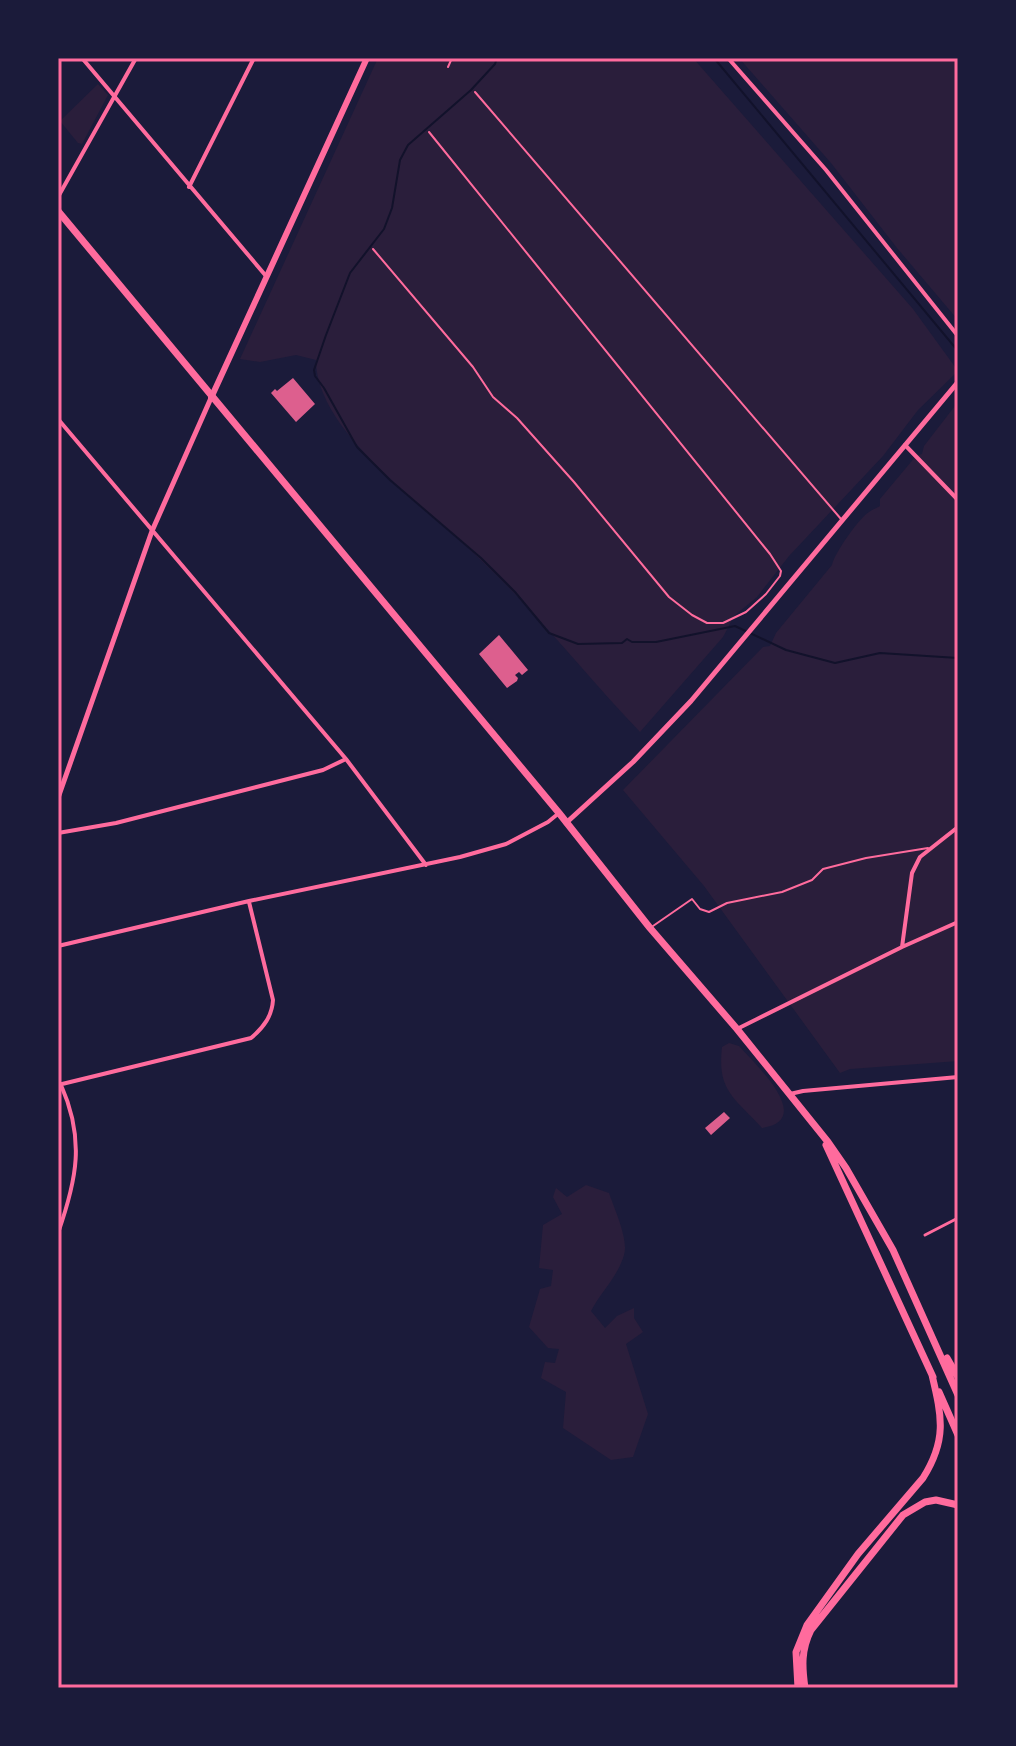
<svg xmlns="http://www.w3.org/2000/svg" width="1016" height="1746" font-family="'Alegreya Sans',sans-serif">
  <rect width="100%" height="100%" fill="#1b1b3a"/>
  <path fill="#2a1e3b" d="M 378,58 L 693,58 L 913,309 L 958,371 L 918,410 L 883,456 L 789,556 L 757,597 L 734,616 L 723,637 L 640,732 C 598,688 559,640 517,596 C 495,573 471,550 447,529 C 403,489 316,424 316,360 L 296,355 L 260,362 L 240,359 Z
    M 739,58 L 958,58 L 958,320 L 897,248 L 831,163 Z
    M 98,84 L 108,95 L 82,144 L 78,143 L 60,121 Z
    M 958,402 L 958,1061 L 850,1069 L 840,1073 L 704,886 L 623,790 L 763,647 L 770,646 L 776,633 L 832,565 C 834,554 859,518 869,512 C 873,509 877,508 880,506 L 880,499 L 916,456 L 922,454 L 924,446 Z
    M 729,1043 L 739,1046 C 755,1064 816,1120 762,1128 C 734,1097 717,1091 722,1047 Z
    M 586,1185 L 609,1193 C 614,1208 629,1240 624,1255 C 618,1276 601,1292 591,1311 L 605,1328 L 617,1316 L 634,1308 L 634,1318 L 643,1332 L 626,1344 L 648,1414 L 633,1457 L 611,1460 L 563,1428 L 566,1392 L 541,1378 L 545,1362 L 555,1363 L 559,1349 L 548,1348 L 529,1327 L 540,1289 L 551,1286 L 553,1270 L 539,1268 L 543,1225 L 562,1214 L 553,1197 L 556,1188 L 567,1197 Z"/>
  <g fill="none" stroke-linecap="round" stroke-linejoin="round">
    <path stroke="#12122b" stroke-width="2" d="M 497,58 L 495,64 L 471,90 L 408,145 L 400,160 L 392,208 L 384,229 L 350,273 L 326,335 L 314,370 L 315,376 L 324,388 L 357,447 L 390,480 L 481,558 L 515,592 L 549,633 L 578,644 L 622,643 L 627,639 L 632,642 L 656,642 L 735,626 L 786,650 L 835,663 L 880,653 L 958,658
      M 714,58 L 958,351"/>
  </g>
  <path fill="#dd5f8e" d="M 293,378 L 315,404 L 296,422 L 271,393 L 275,389 L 277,391 Z
    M 499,635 L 528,670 L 522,675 L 519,672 L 515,675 L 518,678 L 517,681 L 507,688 L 479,654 Z
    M 724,1112 L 730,1118 L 711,1135 L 705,1128 Z"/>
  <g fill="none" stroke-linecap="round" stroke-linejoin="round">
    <path stroke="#ff6b9d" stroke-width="2" d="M 448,67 L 452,58
      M 475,92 L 841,519
      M 373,249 L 473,367 L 493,397 L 517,418 L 574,482 L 669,597 L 692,615 L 707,623 L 723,623 L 746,612 L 766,594 L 780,576 L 781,571 L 770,554 L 429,132
      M 653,926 L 692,899 L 700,909 L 709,912 L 727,903 L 782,892 L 812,880 L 823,869 L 866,858 L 928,848"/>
    <path stroke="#ff6b9d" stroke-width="3" d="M 925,1235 L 958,1218"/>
    <path stroke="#ff6b9d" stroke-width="4" d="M 82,58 L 266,276
      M 728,58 L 826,170 L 958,336
      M 189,187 L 254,58
      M 58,197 L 136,58
      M 58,419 L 346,759 L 426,865
      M 905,445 L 958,500
      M 58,833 L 116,823 L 323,770 L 346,759
      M 58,946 L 249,901 L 460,857 L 506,844 L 548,822 L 559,813
      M 902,947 L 912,873 L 920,857 L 958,827
      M 737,1029 L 902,947 L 958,922
      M 58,1085 L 251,1038 C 264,1027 272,1016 273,1000 L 249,902
      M 790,1094 L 803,1091 L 958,1077
      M 58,1233 C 77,1179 85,1139 61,1085"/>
    <path stroke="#ff6b9d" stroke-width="5" d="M 58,798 L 152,531 L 211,398
      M 566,823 L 633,762 L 691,701 L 958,382"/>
    <path stroke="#ff6b9d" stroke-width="6" d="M 211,398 L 367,58"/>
    <path stroke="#ff6b9d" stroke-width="7" d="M 58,211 L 559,813 L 650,928 L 737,1029 L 828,1142 L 846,1168 L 893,1250 L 958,1395
      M 826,1145 L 933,1377
      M 947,1358 L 958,1377
      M 939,1392 L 958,1435
      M 798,1688 L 796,1652 L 807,1625 L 858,1554 L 923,1478 C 947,1440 942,1417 932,1375
      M 805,1688 C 802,1667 801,1650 811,1630 L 903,1515 L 925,1502 L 936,1500 L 958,1505"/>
  </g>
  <rect width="1016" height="1746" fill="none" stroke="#1b1b3a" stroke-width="120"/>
  <rect x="60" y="60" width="896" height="1626" fill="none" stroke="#ff6b9d" stroke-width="3"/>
</svg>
